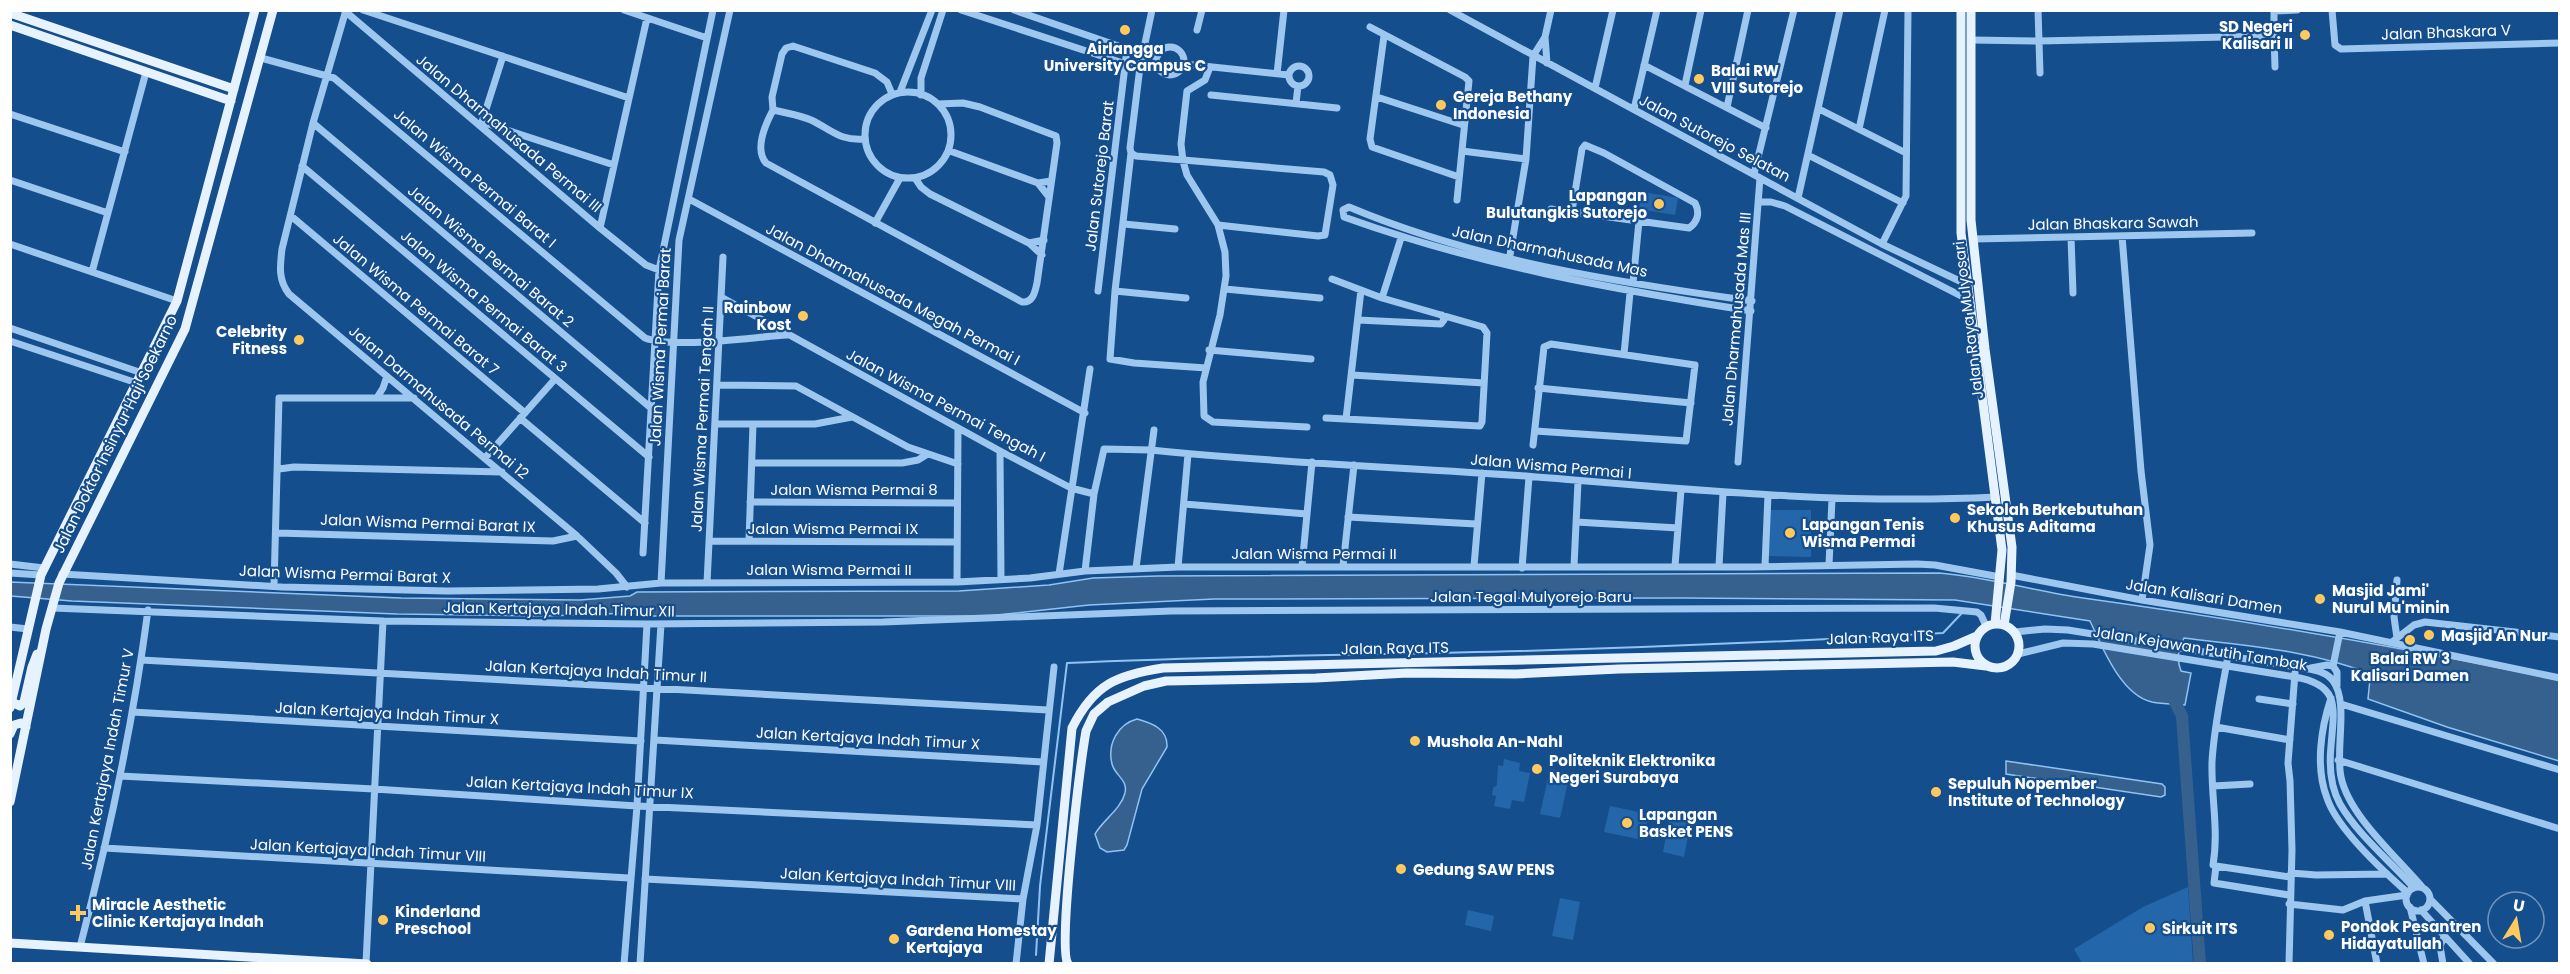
<svg xmlns="http://www.w3.org/2000/svg" width="2570" height="974" font-family="Poppins,sans-serif">
  <rect width="100%" height="100%" fill="#154e8d"/>
  <path fill="#2466aa" d="M 1642,192 L 1678,198 L 1675,215 L 1639,209 Z
    M 1770,510 L 1811,510 L 1811,557 L 1769,556 Z
    M 1504,759 L 1520,763 L 1519,771 L 1530,773 L 1524,802 L 1512,800 L 1510,809 L 1494,806 L 1496,796 L 1492,795 L 1493,788 L 1497,785 L 1498,765 L 1503,766 Z
    M 1550,769 L 1570,773 L 1560,818 L 1540,814 Z
    M 1610,806 L 1649,814 L 1643,840 L 1604,832 Z
    M 1670,816 L 1691,820 L 1684,857 L 1663,852 Z
    M 2188,887 L 2193,963 L 2082,963 L 2074,949 L 2143,907 Z
    M 1560,898 L 1580,902 L 1573,940 L 1552,936 Z
    M 1468,910 L 1494,916 L 1491,931 L 1465,925 Z"/>
  <path fill="#36618e" stroke="#90c3f3" stroke-width="1.5" d="M 1939,573 C 1988,577 2034,591 2083,598 C 2242,620 2402,647 2559,680 L 2559,761 L 2447,727 L 2368,699 L 2370,679 L 2367,677 L 2368,673 C 2310,650 2246,646 2184,638 C 2178,649 2176,659 2181,671 L 2191,673 L 2185,705 C 2174,704 2162,704 2152,702 C 2121,695 2102,647 2090,621 L 1955,600 L 1682,598 L 1214,599 L 1089,605 L 988,616 L 647,616 L 631,613 L 546,616 L 397,614 L 72,601 L 11,596 L 10,582 L 401,598 L 580,600 L 630,596 L 637,592 L 959,591 L 1049,585 L 1093,578 L 1158,576 Z
    M 1137,719 C 1152,723 1168,729 1167,747 L 1142,789 L 1127,845 L 1124,850 L 1107,852 L 1100,848 L 1095,834 C 1103,820 1121,809 1125,793 C 1128,779 1115,776 1112,764 C 1107,744 1118,724 1137,719 Z
    M 2006,761 L 2162,784 L 2165,787 L 2165,795 L 2161,797 L 2006,774 Z"/>
  <g fill="none" stroke-linecap="round" stroke-linejoin="round">
    <path stroke="#90c3f3" stroke-width="2" d="M 1036,955 L 1040,886 L 1067,663 C 1218,656 1370,655 1521,651 C 1662,647 1802,641 1943,633 L 1962,613"/>
    <path stroke="#36618e" stroke-width="12" d="M 2170,692 L 2182,716 L 2200,964"/>
    <path stroke="#9ec7f0" stroke-width="7" d="M 346,10 L 313,123 L 282,249 C 280,266 278,280 289,294 L 577,536 L 616,573 L 627,587
      M 363,10 L 629,98
      M 624,10 L 707,38
      M 961,10 L 1126,64 L 1159,69
      M 1014,10 L 1127,49 L 1158,55
      M 1152,10 L 1140,67 L 1130,148 L 1131,153 L 1136,156 L 1324,172 L 1330,175 L 1333,185 L 1325,235 L 1318,236 L 1218,225
      M 1450,10 L 1882,244 L 1968,285
      M 2038,10 L 2040,73
      M 2332,10 L 2335,45 L 2341,49 L 2560,43
      M 2274,11 L 2297,10
      M 346,12 L 600,228 L 646,265 L 659,270
      M 1370,27 L 1465,77 L 1469,81 L 1457,200
      M 1197,30 L 1202,10
      M 1384,36 L 1370,139 L 1372,147 L 1459,177
      M 2274,36 L 2275,67
      M 1972,40 L 2038,41 L 2274,36 L 2274,10
      M1156 61a14 14 0 1 1 28 0a14 14 0 1 1-28 0Z
      M 261,58 L 334,78 L 645,338 C 674,349 753,337 787,335
      M 1547,63 L 1545,37 L 1551,10
      M 1184,64 L 1289,75
      M 1644,65 L 1766,128
      M1289 76a10 10 0 1 1 20 0a10 10 0 1 1-20 0Z
      M 1210,67 L 1205,80 L 1187,91 L 1181,144 L 1183,161 L 1187,175 L 1218,225 L 1225,252 L 1226,276 L 1220,315 L 1203,382 L 1204,416 L 1213,422 L 1307,427
      M 1277,74 L 1284,10
      M 1685,85 L 1701,10
      M 1595,88 L 1613,10
      M865 135a43 43 0 1 1 86 0a43 43 0 1 1-86 0Z
      M 900,92 L 932,10
      M 921,95 L 921,78 L 943,10
      M 1211,95 L 1337,108
      M 1377,97 L 1463,125
      M 1296,103 L 1298,86
      M 1727,107 L 1748,10
      M 1634,109 L 1657,10
      M 1819,109 L 1906,153
      M 773,110 C 765,125 754,149 766,163 L 1022,302 C 1033,303 1035,292 1037,283 L 1057,143 L 1056,136 L 980,107 L 963,103 L 938,104
      M 773,110 L 772,97 L 782,54 L 786,48 L 793,46 L 875,73 L 887,82 L 892,94
      M 773,110 C 786,113 799,115 811,120 C 832,130 839,141 865,139
      M 10,114 L 125,152
      M 482,122 L 614,165
      M 313,123 L 651,408
      M 481,125 L 503,56
      M 1859,129 L 1885,10
      M 950,151 L 1038,183
      M 1462,151 L 1526,159
      M 1131,153 L 1115,291 L 1110,359 L 1134,363 L 1206,368
      M 1808,155 L 1903,203
      M 302,166 L 649,457
      M 1754,174 L 1794,10
      M 915,178 L 921,187 L 930,194 L 1029,243
      M 10,180 L 108,213
      M 1049,197 L 1038,183 L 1051,181
      M 1798,198 L 1840,10
      M 689,199 L 1085,413
      M 1759,202 L 1771,202 L 1785,206 L 1969,300
      M 1551,209 L 1689,228 C 1698,222 1700,212 1695,203 L 1604,153 L 1585,145 L 1582,149 L 1572,211
      M 291,216 L 525,413
      M 875,223 L 900,178
      M 1124,224 L 1175,229
      M 600,228 L 647,18
      M 2122,236 L 2141,471 L 2150,545 L 2142,600
      M 2071,237 L 2073,293
      M 1974,239 L 2252,233
      M 10,244 L 177,301
      M 1882,244 L 1906,196 L 1908,10
      M 1042,255 L 1029,243 L 1044,240
      M 1509,261 L 1526,159 L 1533,56 L 1545,37
      M 92,272 L 146,72
      M 1633,283 L 1639,221
      M 1225,289 L 1320,298
      M 1098,291 L 1127,49
      M 1115,291 L 1186,298
      M 721,297 L 1000,451 L 1071,488 L 1094,494
      M 1382,298 L 1401,238
      M 1751,311 C 1612,289 1477,265 1344,217 L 1343,210 L 1349,207 C 1477,261 1615,282 1752,301
      M 1358,320 L 1441,324 L 1444,320 L 1442,315
      M 10,328 L 142,373
      M 10,341 L 137,383
      M 1209,350 L 1311,359
      M 1624,354 L 1630,293
      M 1352,375 L 1484,383
      M 717,385 L 796,386 L 908,447 L 958,464
      M 1538,388 L 1691,403
      M 378,396 L 383,388 L 387,376
      M 520,418 L 645,523
      M 1326,418 L 1480,426 L 1482,422 L 1487,333 L 1483,327 L 1382,298 L 1332,279
      M 1346,419 L 1361,290
      M 715,424 L 815,424 L 852,417
      M 1533,445 L 1544,347 L 1551,344 L 1695,365 L 1686,441 L 1535,431
      M 1000,451 L 1001,579
      M 485,458 L 555,379
      M 1738,462 L 1760,178
      M 752,463 L 902,463 L 918,460 L 926,455
      M 279,469 L 294,467 L 502,472
      M 750,502 L 957,503
      M 1184,504 L 1307,514
      M 1348,517 L 1476,524
      M 1576,522 L 1678,528
      M 277,533 L 553,541 L 577,536
      M 709,541 L 957,542
      M 749,541 L 753,424
      M 643,553 L 659,270 L 713,10
      M 10,564 L 44,568
      M 1829,565 L 1832,499
      M 1302,566 L 1312,462
      M 1343,566 L 1354,465
      M 1474,566 L 1482,473
      M 1574,566 L 1578,482
      M 1675,566 L 1681,490
      M 1719,566 L 1723,493
      M 1765,566 L 1768,495
      M 1178,567 L 1188,454
      M 1136,568 L 1154,430
      M 1522,568 L 1529,477
      M 1085,571 L 1094,494 L 1104,449 L 1151,450 C 1275,463 1401,467 1526,476 C 1684,489 1838,505 1996,497
      M 10,573 L 41,575
      M 62,574 L 282,587 L 447,591 L 598,589 L 661,583 L 957,582 L 1030,578 L 1085,571 L 1178,567 L 1749,567 L 1917,564 L 1935,565 L 2000,577
      M 1059,574 L 1090,369
      M 2011,575 L 2142,600 L 2340,632 L 2560,678
      M 957,582 L 958,428
      M 661,583 L 679,240 L 730,10
      M 707,583 L 723,257
      M 274,586 L 279,398 L 414,398
      M 52,608 L 383,621 L 647,624 L 883,622 L 1171,611 L 1934,608 L 1977,612 L 1981,615 L 1986,626
      M 10,627 L 28,629
      M 2015,632 L 2045,629 L 2068,630 L 2309,669 C 2318,671 2328,673 2333,681 C 2349,702 2335,749 2341,777 C 2349,816 2397,857 2423,888
      M 2397,638 L 2394,617 L 2397,580
      M 2392,642 L 2414,625 L 2425,622 L 2560,637
      M 2018,654 L 2063,643 L 2093,644 L 2295,677 C 2341,685 2334,708 2331,746 C 2329,766 2330,786 2340,804 C 2358,835 2390,861 2414,888
      M 2228,656 C 2222,691 2214,726 2212,762 C 2211,797 2219,830 2213,865 L 2216,866 L 2214,883 L 2289,895
      M 141,660 L 1048,710
      M 2333,666 L 2340,632
      M 2311,668 L 2327,665 L 2333,666 L 2337,672 L 2337,686
      M 2331,698 C 2321,728 2315,767 2327,798 C 2337,829 2383,871 2408,893
      M 2259,699 L 2293,704
      M 2341,704 L 2560,770
      M 132,712 L 641,741
      M 2216,727 L 2290,740
      M 655,740 L 1043,762
      M 2338,760 L 2560,829
      M 120,776 L 374,789 L 637,806 L 1037,825
      M 2213,786 L 2250,784
      M 104,848 L 629,878
      M 2216,866 L 2290,877
      M 2291,873 L 2316,875 L 2387,874
      M 645,879 L 1023,899 L 1037,825 L 1054,667
      M2406 899a12 12 0 1 1 24 0a12 12 0 1 1-24 0Z
      M 2430,899 L 2494,964
      M 2365,901 L 2377,964
      M 2289,904 L 2343,910 L 2365,901 L 2407,895
      M 2410,907 L 2424,964
      M 2421,910 L 2470,964
      M 80,947 C 109,836 133,724 148,610
      M 366,963 L 383,621
      M 624,964 L 637,806 L 647,624
      M 640,964 L 661,624
      M 1016,964 L 1023,899
      M 2289,964 L 2292,850 L 2290,781 L 2288,763 L 2295,673
      M 2443,964 L 2440,946 L 2444,937"/>
    <path stroke="#e7f2ff" stroke-width="9" d="M 1961,10 L 1961,233 L 2002,550 L 1995,624
      M 1971,10 L 1971,220 L 1985,349 L 2012,547 L 2011,582 L 2004,625
      M 10,13 L 234,89
      M 10,25 L 231,101
      M1975 646a22 22 0 1 1 44 0a22 22 0 1 1-44 0Z
      M 12,702 L 20,706 L 24,702 L 32,667 L 37,654
      M 10,708 L 41,575 L 177,301 L 255,10
      M 10,734 L 14,725 L 21,723 L 26,727
      M 10,802 L 46,629 L 59,583 L 185,329 L 273,10
      M 10,943 L 367,964
      M 1049,964 L 1072,728 C 1094,684 1117,675 1163,668 L 1936,651 L 1954,646 L 1977,636
      M 1068,964 C 1057,949 1081,760 1086,731 L 1094,714 L 1108,702 L 1144,686 L 1166,681 L 1316,678 L 1407,673 L 1516,674 L 1619,669 L 1953,662 L 1986,666"/>
  </g>
  <g fill="#ffc95d" stroke="#154e8d" stroke-width="2">
    <circle cx="1125" cy="30" r="6"/>
    <circle cx="2305" cy="35" r="6"/>
    <circle cx="1699" cy="79" r="6"/>
    <circle cx="1441" cy="105" r="6"/>
    <circle cx="1659" cy="204" r="6"/>
    <circle cx="803" cy="316" r="6"/>
    <circle cx="299" cy="340" r="6"/>
    <circle cx="1955" cy="518" r="6"/>
    <circle cx="1790" cy="533" r="6"/>
    <circle cx="2320" cy="599" r="6"/>
    <circle cx="2429" cy="635" r="6"/>
    <circle cx="2410" cy="640" r="6"/>
    <circle cx="1415" cy="741" r="6"/>
    <circle cx="1537" cy="769" r="6"/>
    <circle cx="1936" cy="792" r="6"/>
    <circle cx="1627" cy="823" r="6"/>
    <circle cx="1401" cy="869" r="6"/>
    <path d="M75 904h6v6h6v6h-6v6h-6v-6h-6v-6h6z"/>
    <circle cx="383" cy="920" r="6"/>
    <circle cx="2150" cy="928" r="6"/>
    <circle cx="2329" cy="935" r="6"/>
    <circle cx="894" cy="939" r="6"/>
  </g>
  <g text-anchor="middle" dominant-baseline="central" stroke-width="4.5" stroke-linejoin="round" paint-order="stroke">
    <g font-size="15" font-weight="bold" fill="#fff" stroke="#154e8d" text-anchor="start">
      <text x="2293" y="26" text-anchor="end">SD Negeri<tspan x="2293" dy="17">Kalisari II</tspan></text>
      <text x="1125" y="48" text-anchor="middle">Airlangga<tspan x="1125" dy="17">University Campus C</tspan></text>
      <text x="1711" y="70">Balai RW<tspan x="1711" dy="17">VIII Sutorejo</tspan></text>
      <text x="1453" y="96">Gereja Bethany<tspan x="1453" dy="17">Indonesia</tspan></text>
      <text x="1647" y="195" text-anchor="end">Lapangan<tspan x="1647" dy="17">Bulutangkis Sutorejo</tspan></text>
      <text x="791" y="307" text-anchor="end">Rainbow<tspan x="791" dy="17">Kost</tspan></text>
      <text x="287" y="331" text-anchor="end">Celebrity<tspan x="287" dy="17">Fitness</tspan></text>
      <text x="1967" y="509">Sekolah Berkebutuhan<tspan x="1967" dy="17">Khusus Aditama</tspan></text>
      <text x="1802" y="524">Lapangan Tenis<tspan x="1802" dy="17">Wisma Permai</tspan></text>
      <text x="2332" y="590">Masjid Jami'<tspan x="2332" dy="17">Nurul Mu'minin</tspan></text>
      <text x="2441" y="635">Masjid An Nur</text>
      <text x="2410" y="658" text-anchor="middle">Balai RW 3<tspan x="2410" dy="17">Kalisari Damen</tspan></text>
      <text x="1427" y="741">Mushola An-Nahl</text>
      <text x="1549" y="760">Politeknik Elektronika<tspan x="1549" dy="17">Negeri Surabaya</tspan></text>
      <text x="1948" y="783">Sepuluh Nopember<tspan x="1948" dy="17">Institute of Technology</tspan></text>
      <text x="1639" y="814">Lapangan<tspan x="1639" dy="17">Basket PENS</tspan></text>
      <text x="1413" y="869">Gedung SAW PENS</text>
      <text x="92" y="904">Miracle Aesthetic<tspan x="92" dy="17">Clinic Kertajaya Indah</tspan></text>
      <text x="395" y="911">Kinderland<tspan x="395" dy="17">Preschool</tspan></text>
      <text x="2341" y="926">Pondok Pesantren<tspan x="2341" dy="17">Hidayatullah</tspan></text>
      <text x="2162" y="928">Sirkuit ITS</text>
      <text x="906" y="930">Gardena Homestay<tspan x="906" dy="17">Kertajaya</tspan></text>
    </g>
    <g font-size="15" fill="#fff" stroke="#154e8d">
      <text transform="translate(2446 32) rotate(-2)">Jalan Bhaskara V</text>
      <text transform="translate(509 133) rotate(40)">Jalan Dharmahusada Permai III</text>
      <text transform="translate(1715 138) rotate(28)">Jalan Sutorejo Selatan</text>
      <text transform="translate(1099 176) rotate(-83)">Jalan Sutorejo Barat</text>
      <text transform="translate(475 178) rotate(40)">Jalan Wisma Permai Barat I</text>
      <text transform="translate(2113 223) rotate(-1)">Jalan Bhaskara Sawah</text>
      <text transform="translate(1550 251) rotate(12)">Jalan Dharmahusada Mas</text>
      <text transform="translate(491 256) rotate(40)">Jalan Wisma Permai Barat 2</text>
      <text transform="translate(893 294) rotate(28)">Jalan Dharmahusada Megah Permai I</text>
      <text transform="translate(484 301) rotate(40)">Jalan Wisma Permai Barat 3</text>
      <text transform="translate(416 304) rotate(40)">Jalan Wisma Permai Barat 7</text>
      <text transform="translate(1736 319) rotate(-85)">Jalan Dharmahusada Mas III</text>
      <text transform="translate(1968 320) rotate(-97)">Jalan Raya Mulyosari</text>
      <text transform="translate(660 347) rotate(-87)">Jalan Wisma Permai Barat</text>
      <text transform="translate(439 402) rotate(40)">Jalan Darmahusada Permai 12</text>
      <text transform="translate(946 405) rotate(28)">Jalan Wisma Permai Tengah I</text>
      <text transform="translate(702 419) rotate(-87)">Jalan Wisma Permai Tengah II</text>
      <text transform="translate(115 434) rotate(-64)">Jalan Doktor Insinyur Haji Soekarno</text>
      <text transform="translate(1551 466) rotate(5)">Jalan Wisma Permai I</text>
      <text x="854" y="489">Jalan Wisma Permai 8</text>
      <text transform="translate(428 523) rotate(2)">Jalan Wisma Permai Barat IX</text>
      <text x="833" y="528">Jalan Wisma Permai IX</text>
      <text x="1314" y="553">Jalan Wisma Permai II</text>
      <text x="829" y="569">Jalan Wisma Permai II</text>
      <text transform="translate(345 574) rotate(2)">Jalan Wisma Permai Barat X</text>
      <text x="1531" y="596">Jalan Tegal Mulyorejo Baru</text>
      <text transform="translate(2204 596) rotate(9)">Jalan Kalisari Damen</text>
      <text transform="translate(559 609) rotate(1)">Jalan Kertajaya Indah Timur XII</text>
      <text transform="translate(1880 637) rotate(-2)">Jalan Raya ITS</text>
      <text transform="translate(1395 648) rotate(-1)">Jalan Raya ITS</text>
      <text transform="translate(2200 648) rotate(9)">Jalan Kejawan Putih Tambak</text>
      <text transform="translate(596 671) rotate(3)">Jalan Kertajaya Indah Timur II</text>
      <text transform="translate(387 713) rotate(3)">Jalan Kertajaya Indah Timur X</text>
      <text transform="translate(868 738) rotate(3)">Jalan Kertajaya Indah Timur X</text>
      <text transform="translate(107 759) rotate(-79)">Jalan Kertajaya Indah Timur V</text>
      <text transform="translate(580 787) rotate(3)">Jalan Kertajaya Indah Timur IX</text>
      <text transform="translate(368 850) rotate(3)">Jalan Kertajaya Indah Timur VIII</text>
      <text transform="translate(898 879) rotate(3)">Jalan Kertajaya Indah Timur VIII</text>
    </g>
  </g>
  <rect width="2570" height="974" fill="none" stroke="#ffffff" stroke-width="24"/>
  <g transform="translate(2516 920) rotate(11)"><circle r="28" fill="#154e8d" stroke="#7395bb" stroke-width="1.5"/>
  <path d="M0-4.5L10 22L0 15L-10 22Z" fill="#ffc95d"/>
  <text y="-9" font-size="16" font-weight="bold" text-anchor="middle" fill="#ffffff">U</text>
  </g>
</svg>
